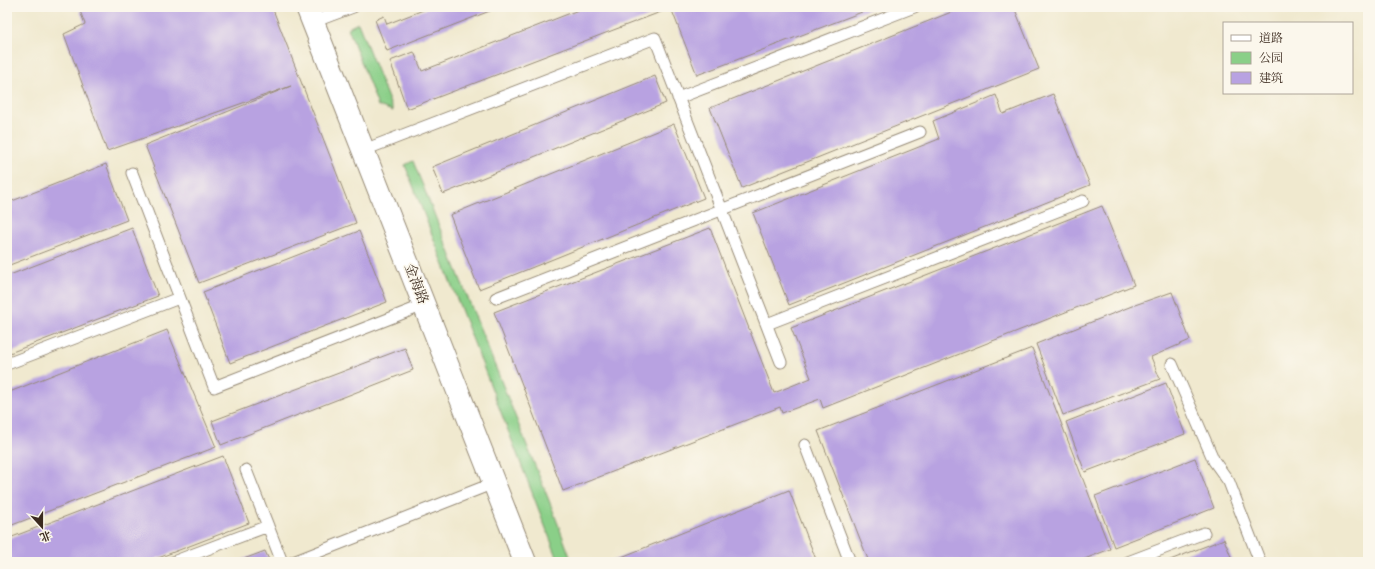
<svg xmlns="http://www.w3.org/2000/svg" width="1375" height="569" font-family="'IM FELL DW Pica','Noto Serif SC',serif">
  <rect width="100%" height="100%" fill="#fbf7ec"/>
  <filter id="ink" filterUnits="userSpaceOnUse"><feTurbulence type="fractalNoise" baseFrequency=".025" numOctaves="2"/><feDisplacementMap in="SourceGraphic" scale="8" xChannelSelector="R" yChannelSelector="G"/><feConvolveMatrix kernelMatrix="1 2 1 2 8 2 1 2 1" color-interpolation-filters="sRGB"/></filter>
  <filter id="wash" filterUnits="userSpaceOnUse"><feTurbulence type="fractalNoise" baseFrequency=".012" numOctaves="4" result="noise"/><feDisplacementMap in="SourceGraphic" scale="16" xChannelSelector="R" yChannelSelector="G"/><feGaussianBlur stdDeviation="0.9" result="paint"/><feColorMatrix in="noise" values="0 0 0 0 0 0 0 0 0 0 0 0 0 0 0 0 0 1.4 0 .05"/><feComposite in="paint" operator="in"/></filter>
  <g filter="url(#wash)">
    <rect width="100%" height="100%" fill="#f0e9cf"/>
    <path fill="#8acf88" stroke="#627c53" d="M 358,23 L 393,111 L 378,106 L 348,28 Z
      M 413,161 L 552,508 L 572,562 L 559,562 L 405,165 Z"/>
    <g id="blocks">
      <path fill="#b8a2e1" d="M 88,7 L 272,7 L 356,223 L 199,283 L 145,145 L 291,86 L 107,151 L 64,34 L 85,24 L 80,11 Z
        M 431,7 L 500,7 L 387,51 L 375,20 L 384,16 L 387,24 Z
        M 586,7 L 875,7 L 697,75 L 671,8 L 407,109 L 390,61 L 414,52 L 422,71 Z
        M 964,7 L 1014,7 L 1039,69 L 742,188 L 710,108 Z
        M 655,76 L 666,103 L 443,194 L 432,167 Z
        M 1053,94 L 1090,185 L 789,305 L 753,213 L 939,139 L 933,121 L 996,95 L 1003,114 Z
        M 674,124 L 704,198 L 479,289 L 450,215 Z
        M 106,164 L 127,220 L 7,266 L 7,203 Z
        M 1102,206 L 1134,285 L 823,408 L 820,399 L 782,413 L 780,407 L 563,491 L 494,312 L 710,228 L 774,393 L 811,378 L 791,328 Z
        M 132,228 L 158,296 L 7,354 L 7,276 Z
        M 359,231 L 387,302 L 230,363 L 203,292 Z
        M 1172,292 L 1190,340 L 1151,357 L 1160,379 L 1063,415 L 1036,344 L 1132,306 Z
        M 167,330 L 216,447 L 7,527 L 7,393 Z
        M 405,348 L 413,370 L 221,445 L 212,421 Z
        M 1032,348 L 1110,549 L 1077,562 L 869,562 L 818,431 Z
        M 1166,383 L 1185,434 L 1085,472 L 1066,422 Z
        M 223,456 L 249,523 L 148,562 L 7,562 L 7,539 Z
        M 1195,458 L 1214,508 L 1114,547 L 1095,496 Z
        M 789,490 L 817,562 L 609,562 Z
        M 1224,539 L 1233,562 L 1165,562 Z
        M 265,551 L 270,562 L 236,562 Z"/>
    </g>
  </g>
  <g filter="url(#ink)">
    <use href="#blocks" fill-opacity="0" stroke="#968a76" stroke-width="1"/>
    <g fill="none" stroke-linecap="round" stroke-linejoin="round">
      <g stroke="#968a76" stroke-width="13">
        <path id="service" d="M 313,22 L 353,7
          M 678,98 L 914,7
          M 364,150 L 655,38 L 781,362
          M 132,173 L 214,387 L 424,305
          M 496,298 L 920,132
          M 767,324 L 1083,201
          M 7,364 L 179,298
          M 1172,364 L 1214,461 L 1229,482 L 1260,562
          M 805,445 L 850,562
          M 246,470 L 282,562
          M 173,562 L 268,526
          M 293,562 L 494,483
          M 1128,562 L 1204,533"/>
      </g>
      <g stroke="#968a76" stroke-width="24">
        <path id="tertiary" d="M 307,7 L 525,562"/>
      </g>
      <use href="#service" stroke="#fff" stroke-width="11"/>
      <use href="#tertiary" stroke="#fff" stroke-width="22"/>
    </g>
  </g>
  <g text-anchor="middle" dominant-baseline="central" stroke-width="3.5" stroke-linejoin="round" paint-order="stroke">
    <g font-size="14" fill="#3b2a1e" stroke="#fbf7ec">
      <text transform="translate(416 284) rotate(69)">金海路</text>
    </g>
  </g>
  <rect width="1375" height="569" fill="none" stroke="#fbf7ec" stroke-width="24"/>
  <rect x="1223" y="22" width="130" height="72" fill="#fbf7ec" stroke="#aea59a"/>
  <rect x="1231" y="35" width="20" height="6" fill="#ffffff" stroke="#aea59a"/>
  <text x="1259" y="42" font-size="12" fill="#3b2a1e">道路</text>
  <rect x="1231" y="52" width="20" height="12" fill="#8acf88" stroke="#aea59a"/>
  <text x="1259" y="62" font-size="12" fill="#3b2a1e">公园</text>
  <rect x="1231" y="72" width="20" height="12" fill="#b8a2e1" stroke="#aea59a"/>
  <text x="1259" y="82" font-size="12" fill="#3b2a1e">建筑</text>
  <g transform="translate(42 527) rotate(159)" stroke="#fbf7ec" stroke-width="3" paint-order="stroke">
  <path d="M0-3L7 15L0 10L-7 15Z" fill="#3b2a1e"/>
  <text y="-6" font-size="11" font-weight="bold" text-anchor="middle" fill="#3b2a1e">北</text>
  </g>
</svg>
